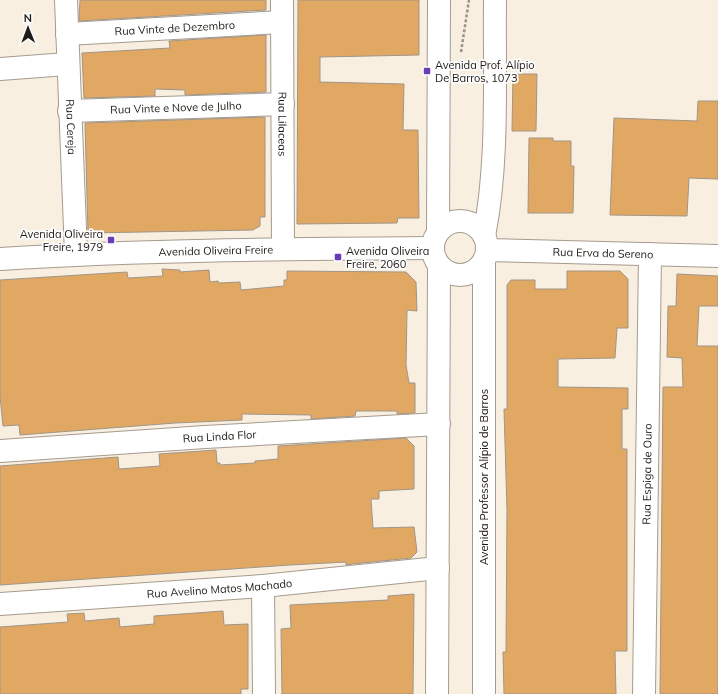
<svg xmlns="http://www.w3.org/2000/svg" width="718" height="694" font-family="Mulish,sans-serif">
  <rect width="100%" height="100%" fill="#f9efe0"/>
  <path fill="#e1a864" stroke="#a09588" d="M 80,0 L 266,0 L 266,10 L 79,21 Z
    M 298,0 L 419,0 L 419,55 L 320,57 L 320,82 L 404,84 L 403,130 L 418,130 L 419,218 L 398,218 L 397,223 L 297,224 Z
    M 266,35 L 266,92 L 185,95 L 185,90 L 155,89 L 155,96 L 84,98 L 82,53 L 170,48 L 169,41 Z
    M 513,74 L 537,74 L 536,131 L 512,131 Z
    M 698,101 L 718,101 L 718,179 L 689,178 L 687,216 L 610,215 L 614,118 L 697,121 Z
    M 265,117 L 265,217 L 260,217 L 260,226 L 253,230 L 88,233 L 85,123 Z
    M 529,138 L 553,138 L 553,141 L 571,141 L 571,166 L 574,166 L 573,213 L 528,213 Z
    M 162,269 L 180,270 L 180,272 L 209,270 L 210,282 L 218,281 L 219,283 L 240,282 L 241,290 L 284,286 L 284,280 L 287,280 L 287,271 L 406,272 L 416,282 L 417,311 L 407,310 L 406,365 L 409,383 L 415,383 L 415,413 L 397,414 L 397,411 L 356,411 L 355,416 L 311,419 L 311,415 L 242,414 L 242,420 L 175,423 L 20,435 L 19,425 L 3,426 L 0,396 L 0,280 L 127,272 L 128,278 L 163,276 Z
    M 567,271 L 620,271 L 628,279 L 628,328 L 617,328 L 615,358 L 558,359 L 558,387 L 628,388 L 628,409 L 622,409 L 622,449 L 627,449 L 627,651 L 615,651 L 616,694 L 504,694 L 503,652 L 506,652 L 507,510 L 504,409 L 507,409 L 507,285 L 511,280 L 535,280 L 535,289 L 567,289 Z
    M 677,274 L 718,276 L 718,306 L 699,306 L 697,346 L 718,346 L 718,694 L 660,694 L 663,387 L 683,387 L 682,358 L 667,357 L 668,306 L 676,306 Z
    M 406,438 L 414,446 L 414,489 L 379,491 L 379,499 L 371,499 L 373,528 L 414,527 L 417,552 L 411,558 L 352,564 L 346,565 L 346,562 L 290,565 L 0,585 L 0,466 L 118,457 L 119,469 L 160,466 L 159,454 L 216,450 L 217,463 L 220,463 L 220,465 L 255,463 L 255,461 L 278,459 L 278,446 Z
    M 414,594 L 413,694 L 282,694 L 281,629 L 291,628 L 290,605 L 388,600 L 388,596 Z
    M 223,611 L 224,625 L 248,624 L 248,689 L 241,689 L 241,694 L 0,694 L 0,627 L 68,622 L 67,614 L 84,613 L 85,621 L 119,618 L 120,627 L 154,624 L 154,616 Z"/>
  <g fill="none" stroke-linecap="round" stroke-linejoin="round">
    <g stroke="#a59b8e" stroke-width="24">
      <g id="minor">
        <path id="s1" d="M 66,0 L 76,254"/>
        <path id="s2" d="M 282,0 L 283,248"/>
        <path id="s3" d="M 67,34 L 282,22"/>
        <path d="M 0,69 L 67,64"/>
        <path id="s4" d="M 69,111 L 283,104"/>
        <circle cx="460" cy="248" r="27"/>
        <path d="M 438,230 L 439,0"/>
        <path d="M 484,236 C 499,161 494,77 495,0"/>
        <path id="s5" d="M 487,250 L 718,256"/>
        <path id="s6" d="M 0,259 C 144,250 288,249 432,248"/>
        <path id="s7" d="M 0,451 L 205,437 L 439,424"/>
        <path d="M 263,586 L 264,694"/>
        <path id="s8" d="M 0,604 L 263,586 L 438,568"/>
        <path d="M 437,694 L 439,267"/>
        <path d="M 484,694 L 484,261"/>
        <path id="s9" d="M 644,694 L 650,254"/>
      </g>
    </g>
    <path stroke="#989186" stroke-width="2.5" stroke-dasharray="3 2" stroke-linecap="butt" d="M 461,52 L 469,0"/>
    <use href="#minor" stroke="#fff" stroke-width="22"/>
  </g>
  <g fill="#683db5" stroke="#fdfdfd" stroke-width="1.5">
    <rect x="423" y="67" width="8" height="8" rx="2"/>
    <rect x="107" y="236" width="8" height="8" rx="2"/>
    <rect x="334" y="253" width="8" height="8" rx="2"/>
  </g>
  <g text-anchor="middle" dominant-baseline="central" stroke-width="3.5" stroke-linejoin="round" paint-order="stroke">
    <g font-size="11" fill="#1e1a15" stroke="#fdfdfd">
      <text stroke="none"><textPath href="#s3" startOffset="108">Rua Vinte de Dezembro</textPath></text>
      <text stroke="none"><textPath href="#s4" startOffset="107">Rua Vinte e Nove de Julho</textPath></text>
      <text stroke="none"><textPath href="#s2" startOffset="124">Rua Lilaceas</textPath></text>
      <text stroke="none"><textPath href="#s1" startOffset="127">Rua Cereja</textPath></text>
      <text stroke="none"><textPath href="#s6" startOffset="216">Avenida Oliveira Freire</textPath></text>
      <text stroke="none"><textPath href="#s5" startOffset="116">Rua Erva do Sereno</textPath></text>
      <text stroke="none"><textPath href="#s7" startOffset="220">Rua Linda Flor</textPath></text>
      <text stroke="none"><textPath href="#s9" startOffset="220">Rua Espiga de Ouro</textPath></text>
      <text transform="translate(484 477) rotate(-90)">Avenida Professor Alípio de Barros</text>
      <text stroke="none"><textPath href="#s8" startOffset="220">Rua Avelino Matos Machado</textPath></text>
    </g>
    <g font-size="11" fill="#1e1a15" stroke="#fdfdfd" text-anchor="start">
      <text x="435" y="65">Avenida Prof. Alípio<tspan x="435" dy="13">De Barros, 1073</tspan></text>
      <text x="103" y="234" text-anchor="end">Avenida Oliveira<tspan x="103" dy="13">Freire, 1979</tspan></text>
      <text x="346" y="251">Avenida Oliveira<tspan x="346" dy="13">Freire, 2060</tspan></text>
    </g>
  </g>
  <g transform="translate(28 28) rotate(359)" stroke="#fdfdfd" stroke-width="3" paint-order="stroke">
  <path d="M0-3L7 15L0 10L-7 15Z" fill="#1e1a15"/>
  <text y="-6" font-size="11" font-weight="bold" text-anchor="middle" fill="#1e1a15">N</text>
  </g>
</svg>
